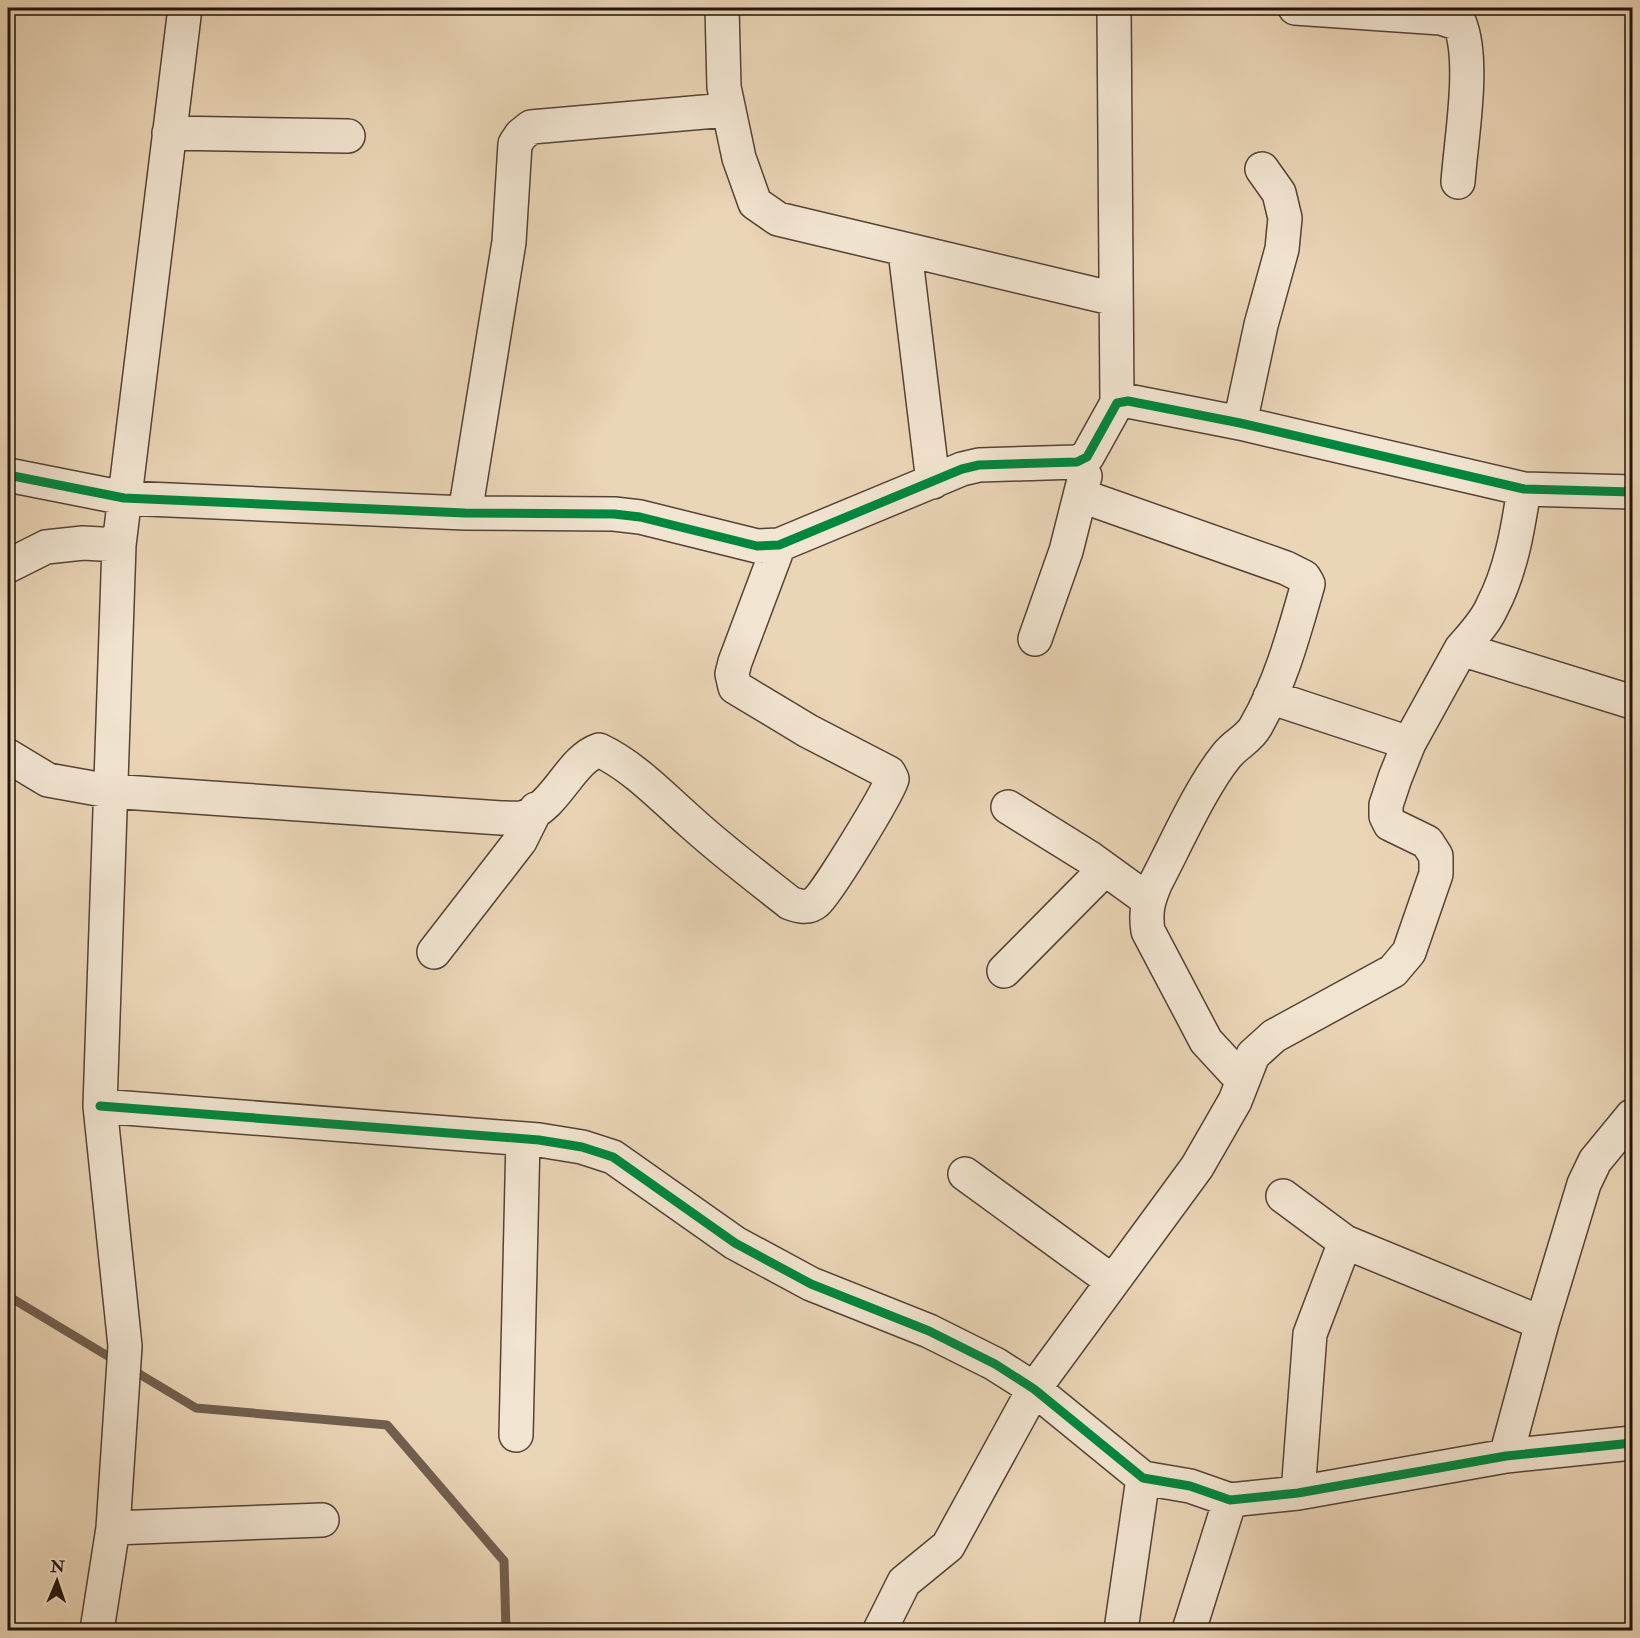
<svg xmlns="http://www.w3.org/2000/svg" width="1640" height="1638" font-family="'IM FELL Double Pica',serif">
  <rect width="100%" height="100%" fill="#ead5b6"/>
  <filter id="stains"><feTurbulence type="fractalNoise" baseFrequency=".00333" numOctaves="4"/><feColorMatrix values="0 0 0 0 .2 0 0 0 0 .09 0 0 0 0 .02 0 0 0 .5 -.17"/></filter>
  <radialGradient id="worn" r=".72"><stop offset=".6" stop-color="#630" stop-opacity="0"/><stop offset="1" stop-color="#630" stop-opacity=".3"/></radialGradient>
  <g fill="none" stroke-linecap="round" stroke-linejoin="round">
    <path stroke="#715f4f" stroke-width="9" d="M 8,1296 L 116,1361
      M 131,1369 L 196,1408 L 387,1425 L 504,1561 L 506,1630"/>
    <g stroke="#544336" stroke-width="36">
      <path id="minor" d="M 722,8 L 724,87 L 739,158 L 755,203 L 778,219 L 1115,299
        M 1114,8 L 1117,403
        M 1295,8 L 1441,18 L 1460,24 C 1475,63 1461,139 1458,182
        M 169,133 L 348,136
        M 905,251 L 933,482
        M 1240,423 L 1261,325 L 1282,249 L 1285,218 L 1279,193 L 1262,169
        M 8,475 L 124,498 L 465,513 L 614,514 L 640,517 L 757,546 L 779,545 L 962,469 L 979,465 L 1077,462 L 1087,457 L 1117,403 L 1128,401 L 1240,423 L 1524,489 L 1632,492
        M 1082,496 L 1286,568 L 1304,577 L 1308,584 C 1294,633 1281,682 1256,726 C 1249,739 1237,743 1227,755 C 1201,787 1176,844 1156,882 C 1148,900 1145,912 1148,931 L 1206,1041 L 1242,1080
        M 465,513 L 509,242 L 515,144 L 521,135 L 531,127 L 727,110
        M 8,566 L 46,547 L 83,543 L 119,545
        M 1035,639 L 1066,551 L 1085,476
        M 1461,649 C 1472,636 1485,623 1492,607 C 1511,571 1518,529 1524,489
        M 1409,743 L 1461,649 L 1632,702
        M 8,756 L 48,780 L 109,791 L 501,818 C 508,818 518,819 525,817 C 558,804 570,760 599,750 C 635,767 663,798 693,824 C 724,852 757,877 790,903 C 798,906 808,909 816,902 C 827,893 887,795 892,779 L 889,773 L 808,731 L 735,687 L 732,674 L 735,662 L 779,545
        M 1008,807 L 1090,858 L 1148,900
        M 434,952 L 520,841 L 536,809
        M 1004,971 L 1105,869
        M 100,1106 L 539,1140 L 582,1147 L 613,1157 L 735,1243 L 811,1284 L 929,1331 L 995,1364 L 1034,1389 L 1143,1478 L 1190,1486 L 1230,1500 L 1298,1493 L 1506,1456 L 1632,1443
        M 965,1174 L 1112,1281
        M 1283,1196 L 1345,1242 L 1542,1323
        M 516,1435 L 523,1139
        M 1506,1456 L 1542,1323 L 1584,1184 L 1595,1161 L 1632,1116
        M 1298,1493 L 1310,1334 L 1345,1242
        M 113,1528 L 322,1520
        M 97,1630 L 113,1528 L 125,1346 L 100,1106 L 119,545 L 185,8
        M 880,1630 L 904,1582 L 948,1546 L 1034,1389 L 1197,1167 L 1235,1101 L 1253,1055 L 1274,1036 L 1393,971 L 1409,952 L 1436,874 L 1436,856 L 1427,842 L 1390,824 L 1386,816 L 1386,805 L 1395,778 L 1409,743 L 1270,697
        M 1121,1630 L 1143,1478
        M 1189,1630 L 1230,1500"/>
    </g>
    <use href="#minor" stroke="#f1e4d0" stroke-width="33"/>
    <g stroke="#f1e4d0" stroke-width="13">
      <path id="cycleway" d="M 8,475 L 124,498 L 465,513 L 614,514 L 640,517 L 757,546 L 779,545 L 962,469 L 979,465 L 1077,462 L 1087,457 L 1117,403 L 1128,401 L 1240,423 L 1524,489 L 1632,492
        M 100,1106 L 539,1140 L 582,1147 L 613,1157 L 735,1243 L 811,1284 L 929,1331 L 995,1364 L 1034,1389 L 1143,1478 L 1190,1486 L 1230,1500 L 1298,1493 L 1506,1456 L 1632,1443"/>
    </g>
    <use href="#cycleway" stroke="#00873e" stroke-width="9"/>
  </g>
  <rect width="1640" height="1638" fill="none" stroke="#ead5b6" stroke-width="30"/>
  <rect x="9" y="9" width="1622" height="1620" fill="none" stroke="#22120b" stroke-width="3"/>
  <rect x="15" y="15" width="1610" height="1608" fill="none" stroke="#22120b" stroke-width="1.5"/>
  <g transform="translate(57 1581) rotate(2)" stroke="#f1e4d0" stroke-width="4.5" paint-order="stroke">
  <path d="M0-4.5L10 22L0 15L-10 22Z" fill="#22120b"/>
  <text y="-9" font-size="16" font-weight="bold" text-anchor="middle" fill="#22120b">N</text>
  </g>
  <rect width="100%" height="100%" filter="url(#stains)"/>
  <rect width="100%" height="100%" fill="url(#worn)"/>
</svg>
